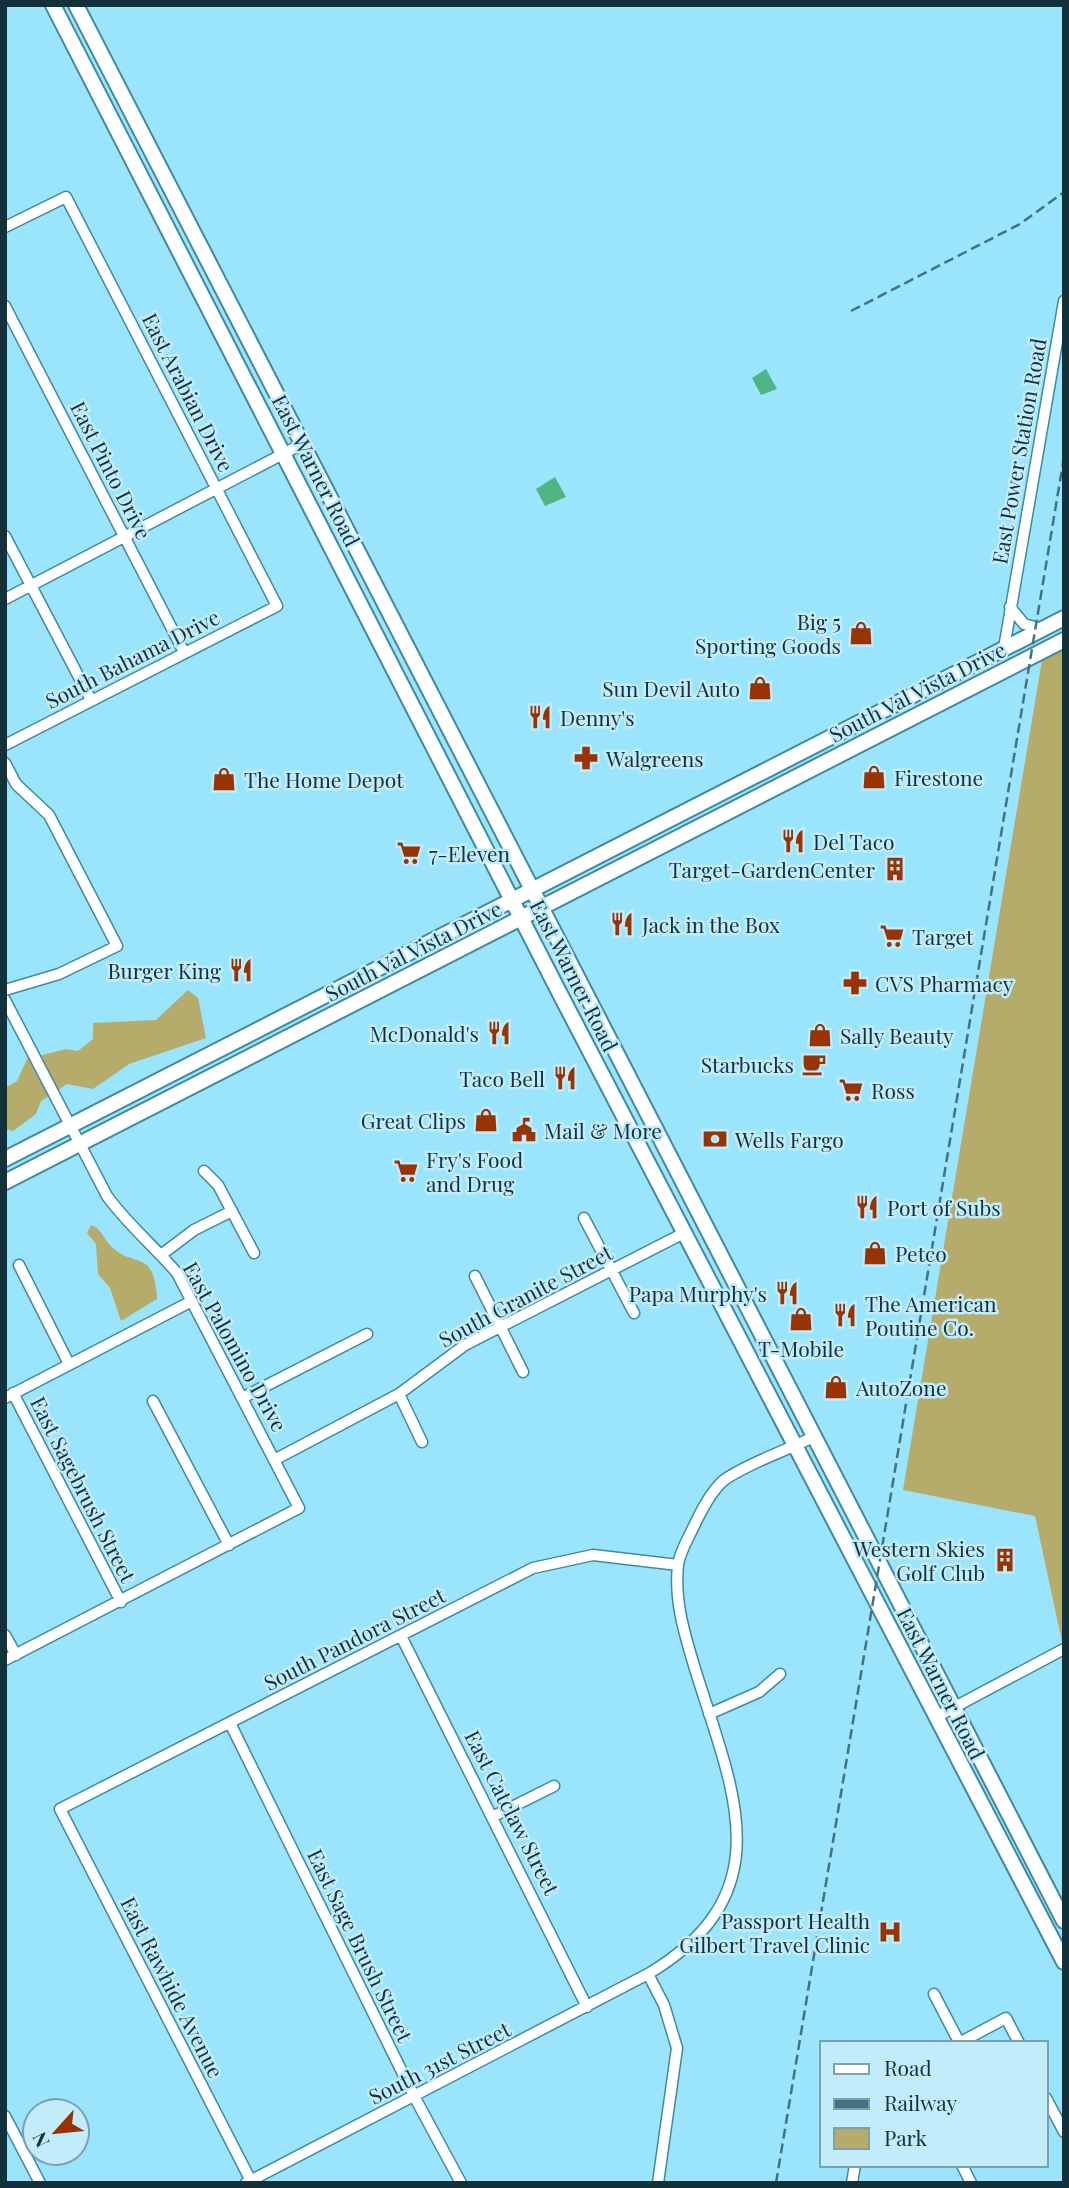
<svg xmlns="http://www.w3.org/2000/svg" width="1069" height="2188" font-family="'Playfair Display',serif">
  <rect width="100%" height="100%" fill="#9ae4fc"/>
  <path fill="#b5ab6b" d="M 1064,649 L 1064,1651 L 1035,1516 L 903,1490 L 1042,660 Z
    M 188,990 L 198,998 L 206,1038 L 129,1064 L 93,1089 L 67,1084 L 41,1101 L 36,1114 L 13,1131 L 5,1129 L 5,1088 L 17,1081 L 27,1059 L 66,1049 L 78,1051 L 93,1039 L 93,1023 L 156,1020 Z
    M 91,1225 C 101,1228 103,1238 110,1245 C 133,1270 154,1246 157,1299 L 121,1321 L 110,1288 L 98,1274 L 96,1244 L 87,1233 Z"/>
  <path fill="#50b585" d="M 766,369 L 777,389 L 761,395 L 752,378 Z
    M 555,477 L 566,497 L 545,506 L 536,489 Z"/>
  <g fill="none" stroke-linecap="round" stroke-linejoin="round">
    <g stroke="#408aa0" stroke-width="13">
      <path id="street" d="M 5,227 L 66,197 L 277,606 L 5,745
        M 5,306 L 184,652
        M 5,536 L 91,700
        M 5,599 L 302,444
        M 1010,607 L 1024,624 L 1042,629
        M 1004,648 L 1064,301
        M 5,763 L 16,784 L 49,815 L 117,946 L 59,974 L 5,990
        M 5,1000 L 107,1196 C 128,1225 154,1246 177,1273 L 299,1508 L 5,1660
        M 204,1171 L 218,1185 L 254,1253
        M 584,1218 L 634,1313
        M 161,1255 L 194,1230 L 232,1211
        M 19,1265 L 69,1364
        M 475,1276 L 523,1372
        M 13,1393 L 121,1602
        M 399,1394 L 422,1442
        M 244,1397 L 367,1334
        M 5,1398 L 192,1301
        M 153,1401 L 229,1545
        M 276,1459 L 399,1394 L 465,1345 L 686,1232
        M 5,1635 L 16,1655
        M 401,1636 L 587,2007
        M 709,1714 L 759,1692 L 780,1674
        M 936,1717 L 1064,1649
        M 230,1723 L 414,2096 L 461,2183
        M 494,1816 L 554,1786
        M 648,1974 L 664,2005 L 677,2048 L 658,2183
        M 934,1994 L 959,2042
        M 959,2043 L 1006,2018 L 1019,2043
        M 1046,2098 L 1064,2132
        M 5,2116 L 40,2183
        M 962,2165 L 971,2183
        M 246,2183 L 648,1974 C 784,1893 733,1791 695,1669 C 685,1635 674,1602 678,1565 C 680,1551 688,1539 694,1526 C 701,1511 713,1487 727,1478 C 753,1461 786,1451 813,1437
        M 252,2183 L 60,1809 L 533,1568 L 593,1555 L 678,1565
        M 852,2183 L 855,2165"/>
    </g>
    <g stroke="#408aa0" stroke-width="18">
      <path id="secondary" d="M 53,5 L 559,992 L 1064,1962
        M 76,5 L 1064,1921
        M 5,1159 L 1064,618
        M 5,1182 L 1064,640"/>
    </g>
    <use href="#street" stroke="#fff" stroke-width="10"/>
    <use href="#secondary" stroke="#fff" stroke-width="14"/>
    <path stroke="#437280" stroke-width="2.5" stroke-dasharray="10 5" stroke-linecap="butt" d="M 851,311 L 1020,224 L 1064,192
      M 776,2183 L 1064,457"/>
  </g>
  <defs>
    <g id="shop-bare" transform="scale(1.89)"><path d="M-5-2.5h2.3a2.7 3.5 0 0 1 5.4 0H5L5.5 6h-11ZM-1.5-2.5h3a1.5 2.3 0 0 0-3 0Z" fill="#983303" stroke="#c2ecfa" stroke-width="2.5" paint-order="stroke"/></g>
    <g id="restaurant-bare" transform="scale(1.89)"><path d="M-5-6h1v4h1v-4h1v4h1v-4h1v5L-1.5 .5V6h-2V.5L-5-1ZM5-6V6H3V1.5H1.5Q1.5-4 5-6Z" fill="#983303" stroke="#c2ecfa" stroke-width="2.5" paint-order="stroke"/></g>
    <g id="pharmacy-bare" transform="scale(1.89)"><path d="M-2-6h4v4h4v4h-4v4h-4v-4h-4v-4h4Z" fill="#983303" stroke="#c2ecfa" stroke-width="2.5" paint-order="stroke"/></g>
    <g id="supermarket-bare" transform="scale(1.89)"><path d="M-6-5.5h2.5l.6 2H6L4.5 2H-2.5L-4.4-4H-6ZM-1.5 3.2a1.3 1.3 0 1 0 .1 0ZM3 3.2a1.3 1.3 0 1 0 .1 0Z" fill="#983303" stroke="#c2ecfa" stroke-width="2.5" paint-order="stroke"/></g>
    <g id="building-bare" transform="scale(1.89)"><path d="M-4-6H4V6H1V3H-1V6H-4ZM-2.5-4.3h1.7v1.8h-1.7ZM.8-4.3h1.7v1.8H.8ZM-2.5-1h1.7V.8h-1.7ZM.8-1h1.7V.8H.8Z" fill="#983303" stroke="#c2ecfa" stroke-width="2.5" paint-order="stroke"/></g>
    <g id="cafe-bare" transform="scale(1.89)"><path d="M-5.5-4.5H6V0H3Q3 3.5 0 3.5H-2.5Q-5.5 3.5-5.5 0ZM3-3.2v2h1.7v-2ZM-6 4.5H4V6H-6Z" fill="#983303" stroke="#c2ecfa" stroke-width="2.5" paint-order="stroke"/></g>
    <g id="civic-bare" transform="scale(1.89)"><path d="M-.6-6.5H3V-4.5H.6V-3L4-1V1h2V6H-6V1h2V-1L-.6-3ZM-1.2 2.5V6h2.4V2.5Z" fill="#983303" stroke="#c2ecfa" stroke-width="2.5" paint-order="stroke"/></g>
    <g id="bank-bare" transform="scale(1.89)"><path d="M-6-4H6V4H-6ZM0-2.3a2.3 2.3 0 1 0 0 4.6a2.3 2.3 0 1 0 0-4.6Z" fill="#983303" stroke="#c2ecfa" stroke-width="2.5" paint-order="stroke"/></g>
    <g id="hospital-bare" transform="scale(1.89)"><path d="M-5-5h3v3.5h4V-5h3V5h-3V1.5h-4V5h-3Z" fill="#983303" stroke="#c2ecfa" stroke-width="2.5" paint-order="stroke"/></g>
  </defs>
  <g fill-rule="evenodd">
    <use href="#shop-bare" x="861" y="633"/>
    <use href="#shop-bare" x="760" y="688"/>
    <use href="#restaurant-bare" x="540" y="717"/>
    <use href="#pharmacy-bare" x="586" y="758"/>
    <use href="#shop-bare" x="874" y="777"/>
    <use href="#shop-bare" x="224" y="779"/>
    <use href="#restaurant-bare" x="793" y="841"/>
    <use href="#supermarket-bare" x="409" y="853"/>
    <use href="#building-bare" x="895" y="869"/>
    <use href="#restaurant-bare" x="622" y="924"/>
    <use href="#supermarket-bare" x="892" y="936"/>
    <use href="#restaurant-bare" x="241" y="970"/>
    <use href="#pharmacy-bare" x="855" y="983"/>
    <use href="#restaurant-bare" x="499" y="1033"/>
    <use href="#shop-bare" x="820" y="1035"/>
    <use href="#cafe-bare" x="814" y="1064"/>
    <use href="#restaurant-bare" x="565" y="1078"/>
    <use href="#supermarket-bare" x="851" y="1090"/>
    <use href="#shop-bare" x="486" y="1120"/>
    <use href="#civic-bare" x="524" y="1130"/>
    <use href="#bank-bare" x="715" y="1139"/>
    <use href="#supermarket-bare" x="406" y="1171"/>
    <use href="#restaurant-bare" x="867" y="1207"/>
    <use href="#shop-bare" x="875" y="1253"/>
    <use href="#restaurant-bare" x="787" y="1293"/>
    <use href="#restaurant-bare" x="845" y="1315"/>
    <use href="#shop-bare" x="801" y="1319"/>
    <use href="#shop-bare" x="836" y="1387"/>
    <use href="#building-bare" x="1005" y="1560"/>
    <use href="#hospital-bare" x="890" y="1932"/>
  </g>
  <g text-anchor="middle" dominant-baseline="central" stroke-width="5" stroke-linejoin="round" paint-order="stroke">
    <g font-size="21" fill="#12313a" stroke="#c2ecfa">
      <text transform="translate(189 392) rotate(63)">East Arabian Drive</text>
      <text transform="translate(1018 451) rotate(-80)">East Power Station Road</text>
      <text transform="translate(112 470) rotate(63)">East Pinto Drive</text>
      <text transform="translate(317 470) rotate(63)">East Warner Road</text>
      <text transform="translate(132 658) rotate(-27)">South Bahama Drive</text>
      <text transform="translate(917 691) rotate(-27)">South Val Vista Drive</text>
      <text transform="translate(413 950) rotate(-27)">South Val Vista Drive</text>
      <text transform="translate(575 975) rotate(63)">East Warner Road</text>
      <text transform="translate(525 1295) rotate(-28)">South Granite Street</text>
      <text transform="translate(236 1346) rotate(61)">East Palomino Drive</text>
      <text transform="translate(84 1489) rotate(63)">East Sagebrush Street</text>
      <text transform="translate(354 1638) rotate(-27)">South Pandora Street</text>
      <text transform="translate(942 1683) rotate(63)">East Warner Road</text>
      <text transform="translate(513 1812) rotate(63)">East Catclaw Street</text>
      <text transform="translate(361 1945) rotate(64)">East Sage Brush Street</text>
      <text transform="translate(173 1987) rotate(63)">East Rawhide Avenue</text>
      <text transform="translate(439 2062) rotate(-27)">South 31st Street</text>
    </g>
    <g font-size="21" fill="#12313a" stroke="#c2ecfa" text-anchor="start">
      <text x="841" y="621" text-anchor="end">Big 5<tspan x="841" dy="24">Sporting Goods</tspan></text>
      <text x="740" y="688" text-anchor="end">Sun Devil Auto</text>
      <text x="560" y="717">Denny's</text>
      <text x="606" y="758">Walgreens</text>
      <text x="894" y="777">Firestone</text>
      <text x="244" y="779">The Home Depot</text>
      <text x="813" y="841">Del Taco</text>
      <text x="429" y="853">7-Eleven</text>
      <text x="875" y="869" text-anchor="end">Target-GardenCenter</text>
      <text x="642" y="924">Jack in the Box</text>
      <text x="912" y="936">Target</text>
      <text x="221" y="970" text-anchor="end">Burger King</text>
      <text x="875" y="983">CVS Pharmacy</text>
      <text x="479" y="1033" text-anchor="end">McDonald's</text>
      <text x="840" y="1035">Sally Beauty</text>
      <text x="794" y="1064" text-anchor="end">Starbucks</text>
      <text x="545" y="1078" text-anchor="end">Taco Bell</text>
      <text x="871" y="1090">Ross</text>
      <text x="466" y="1120" text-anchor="end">Great Clips</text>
      <text x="544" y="1130">Mail &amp; More</text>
      <text x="735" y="1139">Wells Fargo</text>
      <text x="426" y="1159">Fry's Food<tspan x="426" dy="24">and Drug</tspan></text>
      <text x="887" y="1207">Port of Subs</text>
      <text x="895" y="1253">Petco</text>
      <text x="767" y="1293" text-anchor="end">Papa Murphy's</text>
      <text x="865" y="1303">The American<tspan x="865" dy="24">Poutine Co.</tspan></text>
      <text x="801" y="1348" text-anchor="middle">T-Mobile</text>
      <text x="856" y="1387">AutoZone</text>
      <text x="985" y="1548" text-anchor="end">Western Skies<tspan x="985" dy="24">Golf Club</tspan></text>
      <text x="870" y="1920" text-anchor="end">Passport Health<tspan x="870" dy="24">Gilbert Travel Clinic</tspan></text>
    </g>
  </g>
  <rect width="1069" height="2188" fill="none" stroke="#12313a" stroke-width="14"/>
  <rect x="820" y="2041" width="228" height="126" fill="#c2ecfa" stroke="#7ca1ad" stroke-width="2"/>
  <rect x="834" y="2064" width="35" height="10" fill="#ffffff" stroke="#7ca1ad" stroke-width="2"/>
  <text x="884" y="2076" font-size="21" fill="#12313a">Road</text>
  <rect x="834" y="2099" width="35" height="10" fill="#437280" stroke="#7ca1ad" stroke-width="2"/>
  <text x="884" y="2111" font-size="21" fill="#12313a">Railway</text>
  <rect x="834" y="2128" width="35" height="21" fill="#b5ab6b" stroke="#7ca1ad" stroke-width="2"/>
  <text x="884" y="2146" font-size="21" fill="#12313a">Park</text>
  <g transform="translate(56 2132) rotate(243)"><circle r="33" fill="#c2ecfa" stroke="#7ca1ad" stroke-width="2"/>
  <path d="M0-5L12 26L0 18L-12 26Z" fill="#983303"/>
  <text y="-10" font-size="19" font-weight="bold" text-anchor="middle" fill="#12313a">N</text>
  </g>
</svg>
